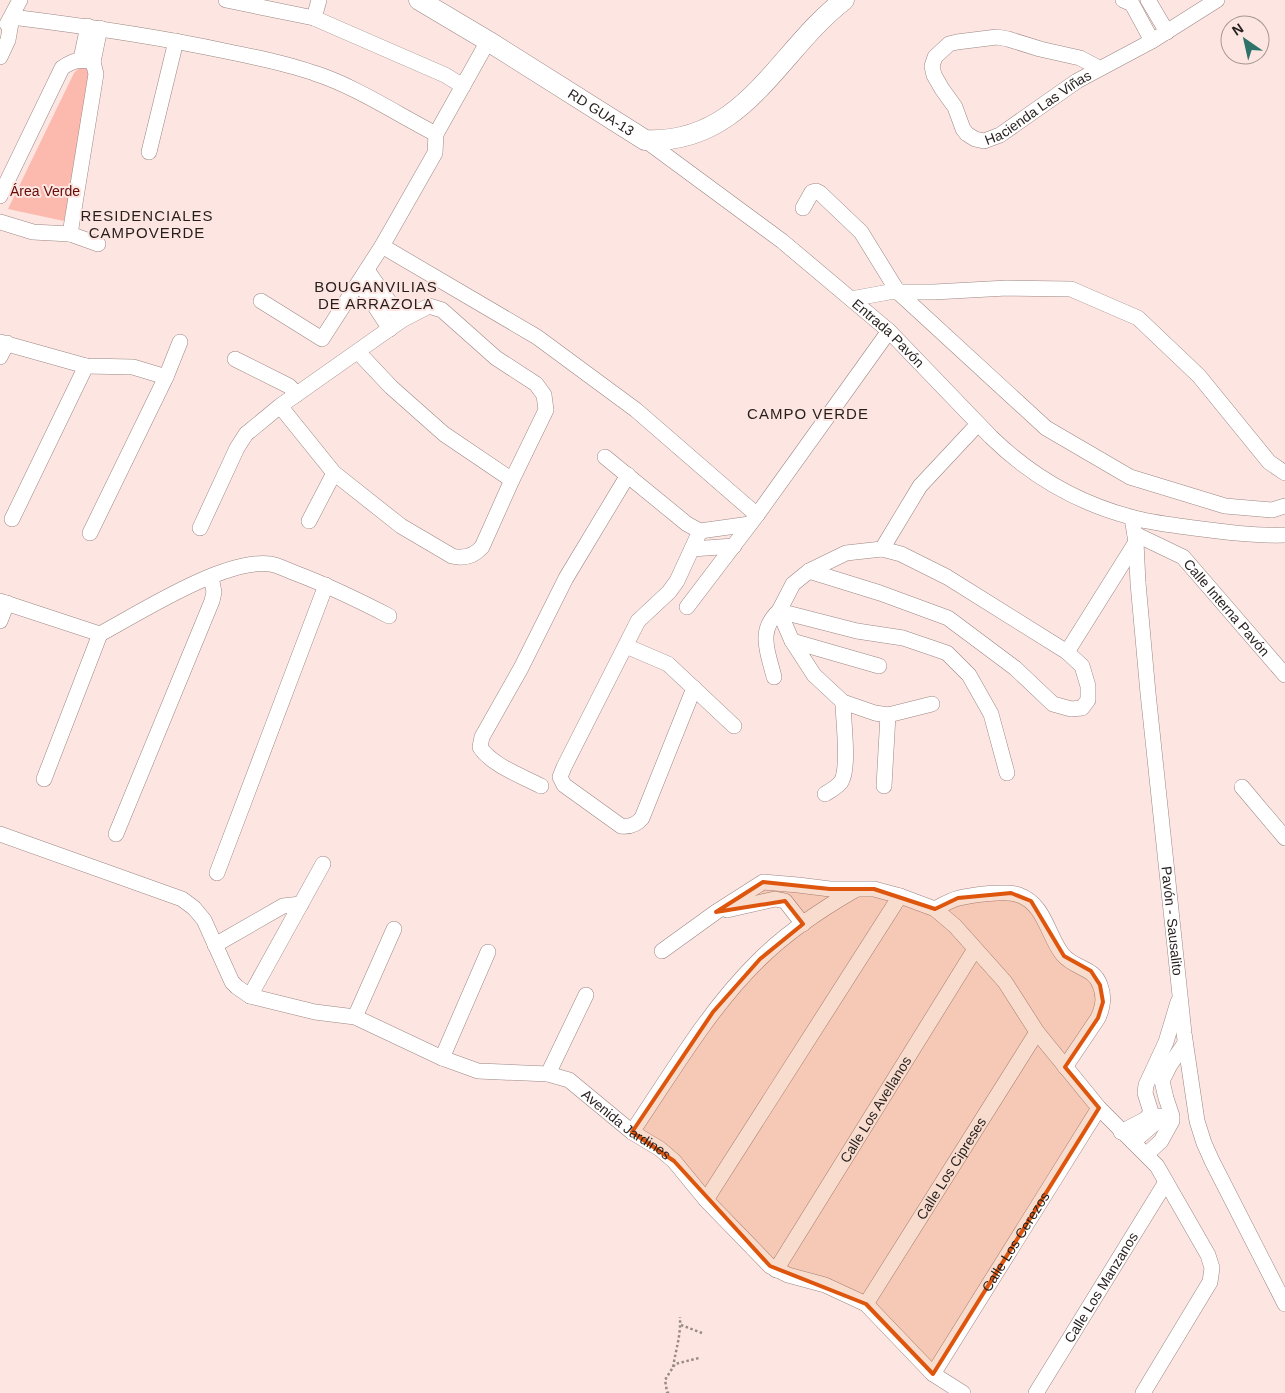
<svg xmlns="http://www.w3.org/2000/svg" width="1285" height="1393" font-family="Helvetica,sans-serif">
  <rect width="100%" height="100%" fill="#fde6e2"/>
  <path fill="#fcb9ae" d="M 83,67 L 90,69 L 94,79 L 64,221 L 8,209 L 74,73 L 78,69 Z"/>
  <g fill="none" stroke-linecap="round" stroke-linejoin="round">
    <g stroke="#9b8683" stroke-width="16">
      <g id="minor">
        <path d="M 226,0 L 314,18 L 445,75 L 463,86"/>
        <path d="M 1123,0 L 1132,4 L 1152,41"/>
        <path d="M 1148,0 L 1167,32"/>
        <path d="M 12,17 C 84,26 155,36 225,51 C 255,57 285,63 314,73 C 355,86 397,114 436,134"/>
        <path d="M 314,18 L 319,0"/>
        <path d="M 7,24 L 20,0"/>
        <path d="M 0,57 L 8,40 L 12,17"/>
        <path d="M 81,59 L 88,26"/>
        <path d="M 93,62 L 100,28"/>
        <path id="s1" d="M 1099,68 L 1080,58 L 1040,49 L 1008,39 L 997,37 L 957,42 L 949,44 L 935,57 L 932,66 L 934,75 L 942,89 L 955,107 L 963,129 L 967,134 L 975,139 L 984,141 L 1000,135 L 1077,81 L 1152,41 L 1217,0"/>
        <path id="s2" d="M 645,140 L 782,241 L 889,331 L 991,437 C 1030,475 1078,503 1131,517 C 1151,523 1173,525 1194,528 C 1224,532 1255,536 1285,535"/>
        <path d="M 149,152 L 176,41"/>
        <path d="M 0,196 L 62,68 C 73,60 80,59 93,62 L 96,74 L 70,234"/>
        <path d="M 803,208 L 812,192 L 816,191 L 820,193 L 861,232 L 898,292 L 1046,428 L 1130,477 L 1225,506 L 1272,510 L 1285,506"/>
        <path d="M 0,222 L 33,232 L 70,234 L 98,244"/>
        <path d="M 382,246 L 537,337 L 636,410 L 757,515"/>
        <path d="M 367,270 L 402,320"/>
        <path d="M 359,282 L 390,329"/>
        <path d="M 851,299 L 889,292 L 934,292 L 1007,288 L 1071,289 L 1138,318 L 1199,376 L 1269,462 L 1285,473"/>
        <path d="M 261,301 L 322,339 L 382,246 L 435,153 L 436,134 L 488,41"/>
        <path d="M 0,342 L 86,366 L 133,367 L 166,377"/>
        <path d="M 358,352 L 391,387 L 444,434 L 512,480"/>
        <path d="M 0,357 L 7,343"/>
        <path d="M 235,359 L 289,386 L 297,394"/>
        <path d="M 605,457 L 687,524 L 700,531 L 750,524"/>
        <path id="s3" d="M 1132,518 L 1136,542 L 1138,583 L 1148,693 L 1184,1033 L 1197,1121 L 1204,1143 L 1212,1161 L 1285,1304"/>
        <path d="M 12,519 L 86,366"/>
        <path d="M 309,521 L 334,473"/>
        <path d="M 200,528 L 237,448 L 246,434 L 280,406 L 402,320 L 429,306 L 442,310 L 496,358 L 536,384 L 544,395 L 546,410 L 512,480 L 482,547 C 474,556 464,559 452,556 L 401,526 L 334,473 L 280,406"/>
        <path d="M 90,533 L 166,377 L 180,342"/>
        <path id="s4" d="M 1135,534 L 1183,557 L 1285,675"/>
        <path d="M 692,549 L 734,546"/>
        <path d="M 882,549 L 920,486 L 978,424"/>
        <path d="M 809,571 L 880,593 L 948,618 L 1015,668 L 1053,704 L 1071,709 L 1082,708 L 1088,700 L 1088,686 L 1082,666 L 1067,652"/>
        <path d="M 0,601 L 100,634 C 141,612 225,558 270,564 C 278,565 287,570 295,573 C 327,585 358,600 389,616"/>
        <path d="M 687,607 L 757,515 L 889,331"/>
        <path d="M 0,621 L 7,603"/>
        <path d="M 792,641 L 879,666"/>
        <path d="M 626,646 L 668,664 L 734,726"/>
        <path d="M 774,677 C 768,652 757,631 779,611 L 857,631 L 903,638 L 947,653 L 969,675 L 991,714 L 1007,773"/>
        <path d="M 694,688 L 642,818 C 636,825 630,827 621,826 L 564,785 L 560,777 L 564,767 L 638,621 L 669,592 L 677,581 L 700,531"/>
        <path d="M 932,704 L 888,715 L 875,713 L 843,702 L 814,675 L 792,641 L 779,611 L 793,584 L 809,571 L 846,553 L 882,549 L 901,554 L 947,577 L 1067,652 L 1136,542"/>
        <path d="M 44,779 L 100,634"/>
        <path d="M 541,786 C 522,776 491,765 480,747 L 482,737 L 521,668 L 566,578 L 628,475"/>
        <path d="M 884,786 L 888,715"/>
        <path d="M 1242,787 L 1285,838"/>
        <path d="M 825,794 C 830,791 837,787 841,782 C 850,768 843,720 843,702"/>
        <path id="s5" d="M 0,834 L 182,899 L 194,908 L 204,920 L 232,982 L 237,987 L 250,996 L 315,1012 L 355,1017 L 442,1058 L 478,1071 L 548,1074 L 569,1080 L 632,1132 L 660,1149 L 674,1161 L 706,1200 L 770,1266 L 788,1275 L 825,1285 L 866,1304 L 933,1374 L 963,1393"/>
        <path d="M 116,834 L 212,601 L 214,592 L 211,577"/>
        <path d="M 217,873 L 326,585"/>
        <path d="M 935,909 C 942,905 951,900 959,898 C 972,895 1007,890 1019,895 C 1045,904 1048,937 1063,955 C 1075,969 1094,967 1100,985 C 1105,997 1103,1007 1098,1018 L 1065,1067"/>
        <path d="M 727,910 L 775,899 L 785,901 L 803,924"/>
        <path d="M 215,945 L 283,906 L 301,904"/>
        <path d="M 662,951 L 716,912 L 763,882 L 798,885 L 830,889 L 874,889 L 900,896 L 935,909 L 955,926 L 1005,982 L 1037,1032 L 1099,1108 L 1157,1166 L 1208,1255 L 1212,1268 L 1210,1282 L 1143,1393"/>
        <path d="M 250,996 L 323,864"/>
        <path d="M 355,1017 L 394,929"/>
        <path d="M 442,1058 L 488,952"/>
        <path d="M 548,1074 L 586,995"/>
        <path d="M 632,1132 C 672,1073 708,1010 759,960 C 786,933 822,909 855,890"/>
        <path d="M 1121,1132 L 1146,1119 L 1151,1112 L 1145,1093 L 1146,1085 L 1166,1042 L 1178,1002"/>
        <path d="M 1133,1142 L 1154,1124 L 1160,1116"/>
        <path d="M 1147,1154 L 1161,1141 L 1172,1121 L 1172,1116 L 1166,1098 L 1162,1081 L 1170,1065 L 1185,1043"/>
        <path d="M 706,1200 L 900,896"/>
        <path id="s6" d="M 776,1270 L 975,949"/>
        <path id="s7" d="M 866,1304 L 1037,1032"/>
        <path id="s8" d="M 933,1374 L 1099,1108"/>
        <path id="s9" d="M 1036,1393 L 1166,1182"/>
      </g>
    </g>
    <g stroke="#9b8683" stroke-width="21">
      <g id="major">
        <path id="s10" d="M 419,0 L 488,41 L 645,140 C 744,145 777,52 844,0"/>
      </g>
    </g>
    <path stroke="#9a8a88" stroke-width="2.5" stroke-dasharray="2.5 2.5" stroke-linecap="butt" d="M 681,1325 L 702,1333
      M 673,1367 C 676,1349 681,1335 680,1317
      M 669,1393 L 667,1392 L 665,1380 L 675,1364 L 699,1358"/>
    <use href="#minor" stroke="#fff" stroke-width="15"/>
    <use href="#major" stroke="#fff" stroke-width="20"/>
  </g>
  <path fill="#de560d" fill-opacity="0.2" stroke="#de560d" stroke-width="4" stroke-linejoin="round" d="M 763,882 L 830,889 L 874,889 L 935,909 L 958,898 L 1011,893 L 1031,901 L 1064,956 L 1091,971 L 1100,985 L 1103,1002 L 1098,1018 L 1065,1067 L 1099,1108 L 933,1374 L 866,1304 L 770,1266 L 674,1161 L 632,1132 L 713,1012 L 760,959 L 803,924 L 785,901 L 716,912 Z"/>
  <g text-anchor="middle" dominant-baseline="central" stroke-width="4" stroke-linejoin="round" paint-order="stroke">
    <g font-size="14" fill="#261e1d" stroke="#fde6e2">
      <text stroke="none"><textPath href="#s1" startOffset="344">Hacienda Las Viñas</textPath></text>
      <text stroke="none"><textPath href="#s10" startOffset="214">RD GUA-13</textPath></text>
      <text stroke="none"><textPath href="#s2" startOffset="311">Entrada Pavón</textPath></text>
      <text stroke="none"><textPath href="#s4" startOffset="120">Calle Interna Pavón</textPath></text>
      <text stroke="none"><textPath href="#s3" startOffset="405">Pavón - Sausalito</textPath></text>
      <text stroke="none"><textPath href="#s6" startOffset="189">Calle Los Avellanos</textPath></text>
      <text stroke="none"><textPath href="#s5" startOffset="721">Avenida Jardines</textPath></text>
      <text stroke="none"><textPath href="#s7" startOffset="160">Calle Los Cipreses</textPath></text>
      <text stroke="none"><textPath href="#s8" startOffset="156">Calle Los Cerezos</textPath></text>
      <text stroke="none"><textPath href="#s9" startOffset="124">Calle Los Manzanos</textPath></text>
    </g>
    <g font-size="14" fill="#650c07" stroke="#fde6e2">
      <text x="45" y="191">Área Verde</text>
    </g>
    <g font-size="15" letter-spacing="1" fill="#261e1d" stroke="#fde6e2">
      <text x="147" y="215">RESIDENCIALES<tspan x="147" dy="17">CAMPOVERDE</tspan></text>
      <text x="376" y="286">BOUGANVILIAS<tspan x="376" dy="17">DE ARRAZOLA</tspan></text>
      <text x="808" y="413">CAMPO VERDE</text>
    </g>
  </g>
  <g transform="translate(1245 40) rotate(326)"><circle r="24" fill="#fde6e2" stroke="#a79693"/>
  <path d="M0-4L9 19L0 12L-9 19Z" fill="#2e7369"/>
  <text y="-8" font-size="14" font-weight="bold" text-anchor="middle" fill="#261e1d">N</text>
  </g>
</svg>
